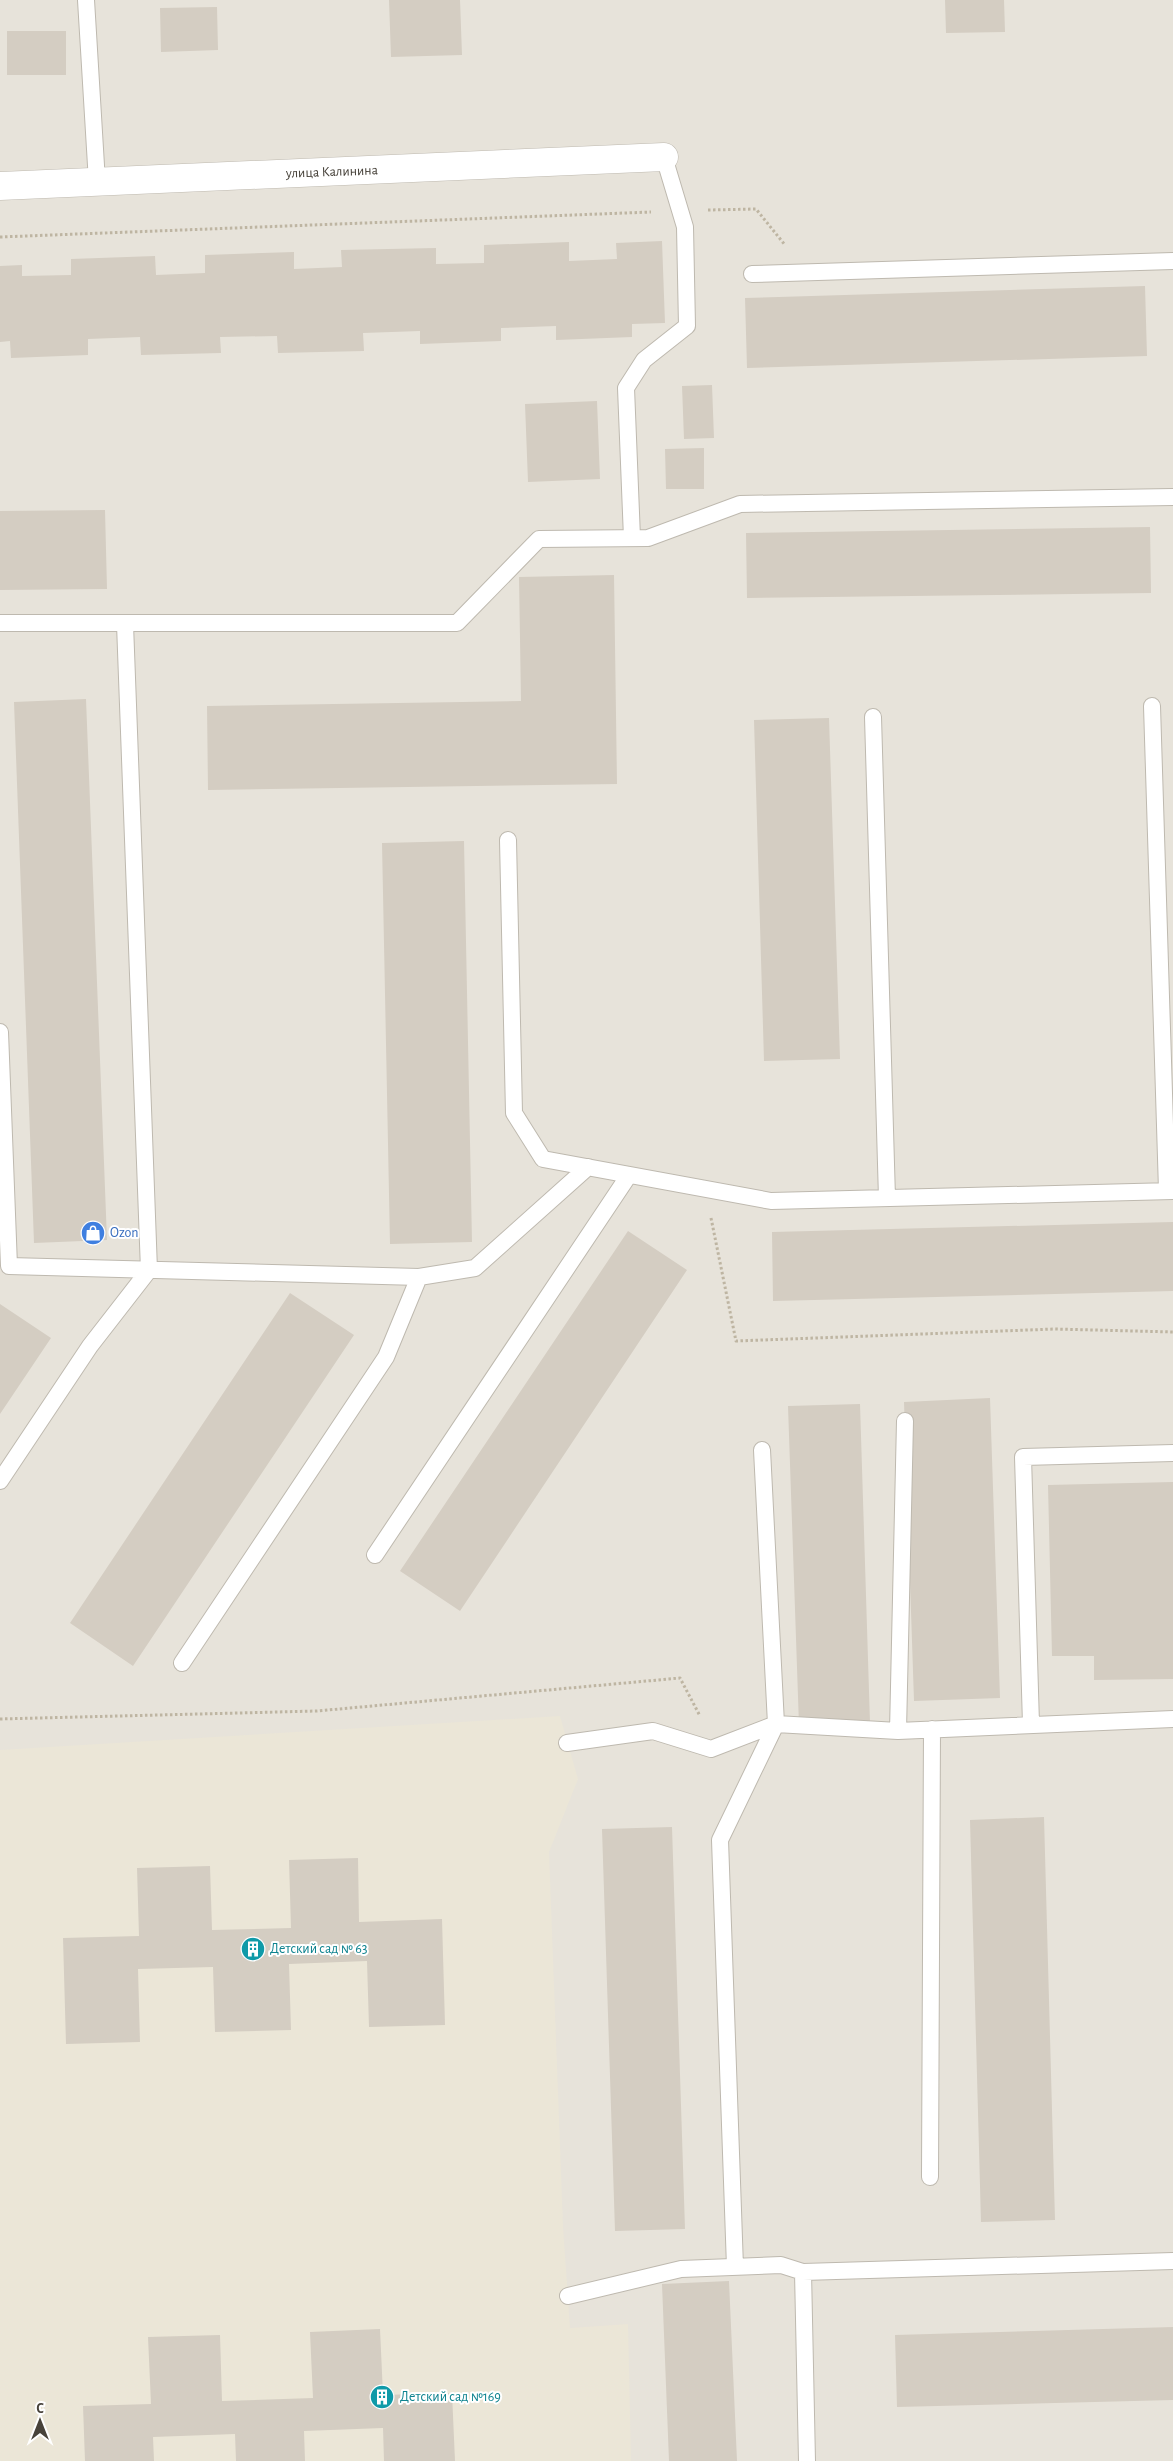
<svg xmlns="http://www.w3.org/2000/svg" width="1173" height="2461" font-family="'Alegreya Sans',sans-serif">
  <rect width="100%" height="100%" fill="#f4f1eb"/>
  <path fill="#e7e3da" d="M 0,0 L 1173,0 L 1173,2461 L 0,2461 Z"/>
  <path fill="#ebe6d7" d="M 560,1716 L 578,1779 L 549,1852 L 563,2226 L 570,2328 L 628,2324 L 631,2461 L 0,2461 L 0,1750 Z"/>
  <path fill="#d4cdc2" d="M 389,0 L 460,0 L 462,55 L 391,57 Z
    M 945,0 L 1004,0 L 1005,32 L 946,33 Z
    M 217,7 L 218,50 L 161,52 L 160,8 Z
    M 7,31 L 66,31 L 66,75 L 7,75 Z
    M 662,241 L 665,323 L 632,324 L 632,337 L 556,340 L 556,326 L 501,328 L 501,341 L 420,344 L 420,331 L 363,333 L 364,351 L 278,353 L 277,336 L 220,337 L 221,353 L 141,355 L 140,337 L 88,339 L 88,355 L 11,358 L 10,341 L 0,342 L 0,266 L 22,265 L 22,276 L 71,275 L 71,259 L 155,256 L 156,275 L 205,273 L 205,255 L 294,252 L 294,269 L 342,267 L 341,250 L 436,248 L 436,264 L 484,263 L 484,245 L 569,242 L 569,261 L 617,259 L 616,243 Z
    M 1145,286 L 1147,356 L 747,368 L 745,298 Z
    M 712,385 L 714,438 L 684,439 L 682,386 Z
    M 597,401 L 600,479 L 528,482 L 525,404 Z
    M 704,448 L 704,489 L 666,489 L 665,449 Z
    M 105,510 L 107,589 L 0,590 L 0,511 Z
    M 1150,527 L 1151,593 L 747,598 L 746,533 Z
    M 614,575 L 617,784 L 208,790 L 207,706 L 521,701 L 519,577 Z
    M 86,699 L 107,1240 L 34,1243 L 14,702 Z
    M 829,718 L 840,1059 L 764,1061 L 754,720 Z
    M 464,841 L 472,1242 L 390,1244 L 382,843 Z
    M 1173,1222 L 1173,1291 L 773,1301 L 772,1232 Z
    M 628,1231 L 687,1270 L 460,1611 L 400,1571 Z
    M 290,1293 L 354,1335 L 133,1666 L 70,1623 Z
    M 0,1304 L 51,1338 L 0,1414 Z
    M 990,1398 L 1000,1698 L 914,1701 L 904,1402 Z
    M 860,1404 L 870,1723 L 799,1725 L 788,1406 Z
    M 1173,1482 L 1173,1679 L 1094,1680 L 1094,1656 L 1052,1656 L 1048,1485 Z
    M 1044,1817 L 1055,2220 L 981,2222 L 970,1820 Z
    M 672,1827 L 685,2229 L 615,2231 L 602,1829 Z
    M 358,1858 L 359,1922 L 442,1919 L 445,2025 L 369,2027 L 367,1961 L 289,1964 L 291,2030 L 215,2032 L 213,1967 L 138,1969 L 140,2042 L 66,2044 L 63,1938 L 139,1936 L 137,1868 L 210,1866 L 212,1930 L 291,1928 L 289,1860 Z
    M 729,2281 L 737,2461 L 669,2461 L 662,2284 Z
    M 1173,2327 L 1173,2400 L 897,2407 L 895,2335 Z
    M 380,2329 L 383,2395 L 452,2393 L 455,2461 L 384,2461 L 383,2428 L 304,2431 L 305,2461 L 236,2461 L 235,2434 L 153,2437 L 154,2461 L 85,2461 L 83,2406 L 151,2404 L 148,2337 L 220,2335 L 222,2401 L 313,2398 L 310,2332 Z"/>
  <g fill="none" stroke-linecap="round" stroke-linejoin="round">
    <g stroke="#beb9af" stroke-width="18">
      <path id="service" d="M 86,0 L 97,182
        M 752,274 L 1173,261
        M 632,538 L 626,388 L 644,360 L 687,326 L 685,227 L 664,157
        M 0,623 L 457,623 L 539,539 L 648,538 L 740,504 L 1173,497
        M 1152,706 L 1167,1190
        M 873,717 L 887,1198
        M 508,840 L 514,1113 L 543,1159 L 771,1201 L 1173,1191
        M 0,1032 L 9,1266 L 419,1277 L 475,1268 L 588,1167
        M 762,1450 L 776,1724 L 898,1731 L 1173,1719
        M 0,1481 L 90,1346 L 149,1270 L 125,624
        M 375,1555 L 629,1175
        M 182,1663 L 386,1357 L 419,1277
        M 1031,1724 L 1023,1457 L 1173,1453
        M 898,1731 L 905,1421
        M 567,1743 L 653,1731 L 711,1749 L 776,1724
        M 930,2177 L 932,1729
        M 735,2267 L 720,1840 L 776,1724
        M 568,2296 L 681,2269 L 781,2265 L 803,2272
        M 807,2461 L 803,2272 L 1173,2261"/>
    </g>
    <g stroke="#beb9af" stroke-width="29">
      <path id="minor" d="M 0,186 L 664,157"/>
    </g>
    <path stroke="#beb5a2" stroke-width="3" stroke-dasharray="2.5 2.5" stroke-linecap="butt" d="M 708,210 L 756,209 L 785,245
      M 0,237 L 651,212
      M 711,1218 L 736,1341 L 1055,1329 L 1173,1332
      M 0,1719 L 317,1711 L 680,1678 L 700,1716"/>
    <use href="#service" stroke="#fff" stroke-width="16"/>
    <use href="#minor" stroke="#fff" stroke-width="28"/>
  </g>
  <defs>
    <g id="shop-disc" transform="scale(1.25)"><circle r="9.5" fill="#3f7fe0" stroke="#fff"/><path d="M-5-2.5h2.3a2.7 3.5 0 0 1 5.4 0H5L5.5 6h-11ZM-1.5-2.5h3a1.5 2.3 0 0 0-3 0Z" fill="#fff"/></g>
    <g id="building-disc" transform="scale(1.25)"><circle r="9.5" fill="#0f9aa8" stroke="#fff"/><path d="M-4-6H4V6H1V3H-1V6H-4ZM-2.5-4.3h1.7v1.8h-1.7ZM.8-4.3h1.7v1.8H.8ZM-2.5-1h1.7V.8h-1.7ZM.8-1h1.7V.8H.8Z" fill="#fff"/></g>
  </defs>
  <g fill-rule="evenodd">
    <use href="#shop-disc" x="93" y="1233"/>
    <use href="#building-disc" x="253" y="1949"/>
    <use href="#building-disc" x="382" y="2397"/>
  </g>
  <g text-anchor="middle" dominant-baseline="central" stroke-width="4" stroke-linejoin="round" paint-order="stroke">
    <g font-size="14" fill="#47423a" stroke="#fff">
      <text transform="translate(332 172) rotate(-2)">улица Калинина</text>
    </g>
    <g font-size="14" fill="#366cbe" stroke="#fff" text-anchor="start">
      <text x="110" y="1233">Ozon</text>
    </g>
    <g font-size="14" fill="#0d838f" stroke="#fff" text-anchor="start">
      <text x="270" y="1949">Детский сад № 63</text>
      <text x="400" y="2397">Детский сад №169</text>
    </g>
  </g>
  <g transform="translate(40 2421)" stroke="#ffffff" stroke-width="4" paint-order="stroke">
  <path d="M0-4L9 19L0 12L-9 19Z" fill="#47423a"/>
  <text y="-8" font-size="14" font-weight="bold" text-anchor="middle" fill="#47423a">С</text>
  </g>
</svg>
